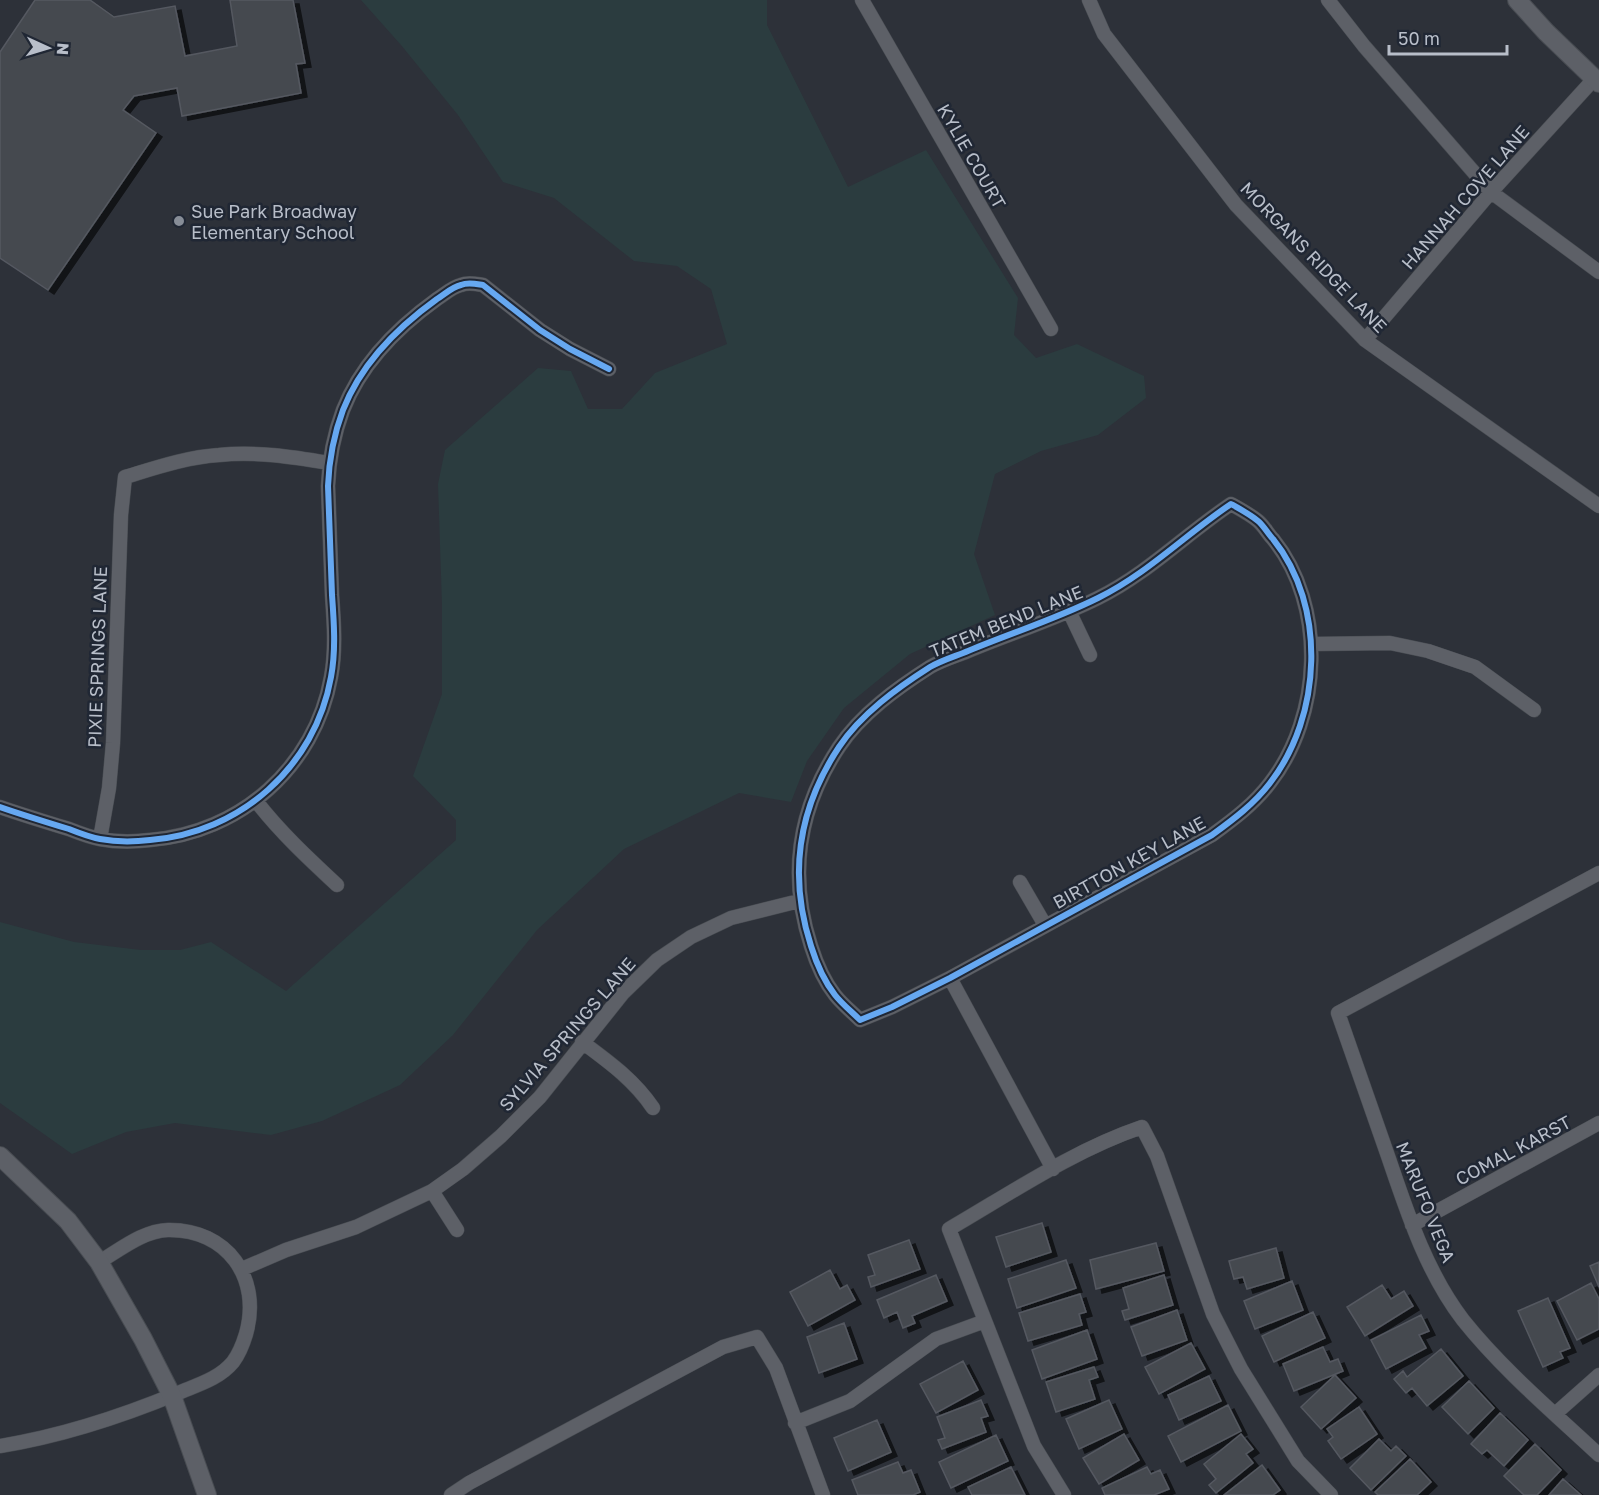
<svg xmlns="http://www.w3.org/2000/svg" width="1599" height="1495" font-family="'Golos Text',sans-serif">
  <defs>
    <filter id="shadow"><feDropShadow dx="6" dy="4" stdDeviation="0" flood-color="#0009"/></filter>
  </defs>
  <rect width="100%" height="100%" fill="#2d3139"/>
  <path fill="#2b3c3f" d="M 361,0 L 767,0 L 767,25 L 848,187 L 926,150 L 1018,298 L 1014,335 L 1036,358 L 1077,344 L 1144,376 L 1146,398 L 1098,435 L 1041,451 L 995,474 L 974,554 L 995,615 L 910,654 L 844,708 L 807,761 L 791,802 L 739,793 L 624,849 L 537,930 L 453,1035 L 400,1085 L 322,1121 L 271,1135 L 175,1123 L 126,1132 L 72,1154 L 0,1103 L 0,922 L 74,942 L 141,950 L 180,950 L 211,942 L 286,991 L 456,840 L 456,820 L 413,776 L 442,694 L 442,605 L 438,484 L 445,450 L 538,368 L 571,371 L 588,409 L 622,409 L 655,373 L 727,344 L 711,289 L 677,266 L 634,261 L 554,198 L 503,182 L 458,115 L 401,45 Z"/>
  <path fill="#45494f" stroke="#555961" stroke-width="1.5" filter="url(#shadow)" d="M 35,0 L 90,0 L 114,17 L 175,6 L 185,56 L 237,46 L 230,0 L 293,0 L 305,63 L 296,64 L 301,93 L 182,116 L 177,88 L 134,96 L 123,110 L 156,133 L 48,290 L 0,258 L 0,52 Z
    M 1042,1223 L 1051,1252 L 1006,1267 L 996,1237 Z
    M 909,1240 L 920,1269 L 871,1287 L 868,1277 L 875,1275 L 868,1255 Z
    M 1156,1243 L 1164,1271 L 1096,1289 L 1090,1260 Z
    M 1276,1248 L 1284,1278 L 1247,1289 L 1243,1277 L 1234,1279 L 1229,1261 Z
    M 1066,1260 L 1076,1288 L 1017,1308 L 1008,1279 Z
    M 1599,1262 L 1599,1287 L 1590,1266 Z
    M 830,1270 L 840,1289 L 847,1285 L 855,1300 L 808,1326 L 790,1292 Z
    M 936,1275 L 947,1301 L 912,1316 L 915,1323 L 903,1328 L 897,1312 L 884,1318 L 877,1300 Z
    M 1164,1275 L 1173,1305 L 1125,1320 L 1122,1311 L 1129,1309 L 1123,1288 Z
    M 1292,1281 L 1303,1310 L 1255,1329 L 1244,1301 Z
    M 1591,1283 L 1599,1299 L 1599,1329 L 1577,1340 L 1557,1301 Z
    M 1382,1285 L 1391,1299 L 1404,1291 L 1413,1306 L 1365,1336 L 1347,1307 Z
    M 1080,1294 L 1086,1312 L 1079,1314 L 1082,1325 L 1028,1341 L 1019,1313 Z
    M 1548,1298 L 1570,1348 L 1560,1352 L 1563,1358 L 1543,1367 L 1518,1311 Z
    M 1177,1310 L 1187,1340 L 1142,1356 L 1131,1327 Z
    M 1313,1312 L 1325,1338 L 1274,1362 L 1262,1336 Z
    M 1421,1315 L 1429,1331 L 1419,1335 L 1426,1348 L 1386,1369 L 1371,1340 Z
    M 844,1323 L 857,1359 L 819,1373 L 807,1337 Z
    M 1087,1330 L 1097,1359 L 1042,1379 L 1032,1350 Z
    M 1191,1343 L 1205,1369 L 1159,1394 L 1145,1367 Z
    M 1323,1347 L 1330,1362 L 1338,1359 L 1343,1371 L 1294,1391 L 1283,1364 Z
    M 1441,1349 L 1463,1376 L 1427,1406 L 1412,1388 L 1406,1393 L 1394,1379 L 1403,1371 L 1407,1377 Z
    M 963,1361 L 978,1390 L 936,1413 L 920,1384 Z
    M 1094,1367 L 1098,1377 L 1089,1380 L 1095,1399 L 1056,1412 L 1046,1382 Z
    M 1335,1375 L 1356,1398 L 1321,1429 L 1301,1407 Z
    M 1209,1376 L 1221,1401 L 1179,1420 L 1168,1395 Z
    M 1469,1381 L 1494,1408 L 1468,1434 L 1442,1407 Z
    M 981,1400 L 988,1416 L 981,1418 L 986,1432 L 942,1449 L 938,1440 L 945,1438 L 937,1417 Z
    M 1109,1400 L 1122,1429 L 1079,1449 L 1066,1419 Z
    M 1228,1405 L 1241,1431 L 1181,1462 L 1168,1436 Z
    M 1359,1407 L 1377,1434 L 1341,1459 L 1328,1441 L 1333,1437 L 1327,1429 Z
    M 1500,1413 L 1528,1440 L 1504,1466 L 1487,1450 L 1482,1454 L 1471,1444 Z
    M 877,1420 L 891,1452 L 848,1471 L 834,1438 Z
    M 1124,1434 L 1139,1460 L 1099,1484 L 1083,1458 Z
    M 1241,1434 L 1253,1449 L 1246,1454 L 1253,1463 L 1216,1493 L 1209,1485 L 1216,1479 L 1204,1464 Z
    M 996,1435 L 1008,1461 L 951,1488 L 939,1462 Z
    M 1379,1439 L 1391,1451 L 1396,1446 L 1406,1456 L 1371,1490 L 1350,1468 Z
    M 1535,1444 L 1561,1470 L 1537,1495 L 1524,1495 L 1504,1476 Z
    M 1410,1459 L 1431,1482 L 1417,1495 L 1378,1495 L 1375,1492 Z
    M 898,1462 L 903,1473 L 911,1470 L 920,1492 L 913,1495 L 858,1495 L 852,1480 Z
    M 1262,1465 L 1280,1490 L 1273,1495 L 1224,1495 Z
    M 1011,1467 L 1025,1495 L 972,1495 L 968,1487 Z
    M 1147,1467 L 1151,1474 L 1160,1470 L 1169,1489 L 1154,1495 L 1105,1495 L 1102,1488 Z
    M 1563,1479 L 1581,1495 L 1549,1495 Z"/>
  <g fill="none" stroke-linecap="round" stroke-linejoin="round">
    <g stroke="#484c52" stroke-width="15">
      <path id="minor" d="M 862,0 L 1051,329
        M 1089,0 L 1104,34 L 1236,205 L 1365,340 L 1599,506
        M 1328,0 L 1364,46 L 1491,192 L 1599,272
        M 1365,340 L 1491,192 L 1594,79
        M 1231,504 C 1240,509 1251,515 1258,521 C 1264,526 1268,534 1273,539 C 1327,606 1322,716 1270,783 C 1254,804 1234,819 1212,835 L 950,978 L 892,1007 L 860,1020 C 852,1012 842,1004 835,995 C 824,981 816,962 811,946 C 788,875 798,809 839,747 C 861,714 897,688 930,667 C 942,660 956,656 968,651 C 1011,633 1056,619 1098,598 C 1147,574 1186,534 1231,504 Z
        M 1069,611 L 1090,655
        M 1311,644 L 1390,643 L 1428,651 L 1475,667 L 1534,710
        M 256,801 C 280,832 308,858 337,885
        M 0,807 C 23,815 46,822 69,829 C 79,833 89,837 100,839 C 116,842 133,842 150,840 C 240,833 315,767 331,677 C 336,651 334,622 332,595 C 331,559 329,522 328,486 C 329,460 334,434 343,410 C 361,364 398,327 437,299 C 445,294 452,287 461,285 C 468,282 476,284 483,285 L 540,330 L 570,349 L 609,369
        M 100,839 L 109,788 L 113,743 L 121,515 L 125,477 C 155,468 187,457 219,455 C 256,451 293,457 329,463
        M 1599,873 L 1338,1013 C 1355,1062 1372,1110 1389,1159 C 1408,1215 1427,1273 1463,1320 C 1503,1370 1553,1412 1599,1455
        M 1020,882 L 1045,925
        M 950,978 L 1053,1169
        M 582,1042 C 609,1062 634,1080 653,1108
        M 432,1191 L 457,1230
        M 1412,1225 L 1599,1123
        M 242,1269 L 286,1250 L 356,1227 L 432,1191 L 463,1169 L 501,1136 L 540,1097 L 623,993 L 657,960 L 691,937 L 731,918 L 799,901
        M 1555,1414 L 1599,1375
        M 795,1423 L 850,1401 L 936,1339 L 985,1321
        M 0,1446 C 62,1436 120,1417 178,1393 C 197,1385 219,1379 233,1362 C 239,1354 243,1344 246,1334 C 262,1278 227,1229 168,1230 C 142,1231 120,1250 99,1262
        M 451,1495 L 469,1483 L 723,1347 L 757,1337 L 776,1368 L 823,1495
        M 1064,1495 L 1034,1446 L 949,1229 C 1011,1193 1074,1150 1142,1127 L 1157,1156 L 1213,1314 L 1241,1369 L 1298,1461 L 1331,1495"/>
    </g>
    <g stroke="#484c52" stroke-width="20">
      <path id="tertiary" d="M 1517,0 L 1546,32 L 1599,83
        M 0,1156 L 68,1221 L 99,1262 L 143,1339 L 172,1396 L 207,1495"/>
    </g>
    <use href="#minor" stroke="#5d6067" stroke-width="14"/>
    <use href="#tertiary" stroke="#5d6067" stroke-width="18"/>
    <g stroke="#202734" stroke-width="10">
      <path id="cycleway" d="M 1231,504 C 1240,509 1251,515 1258,521 C 1264,526 1268,534 1273,539 C 1327,606 1322,716 1270,783 C 1254,804 1234,819 1212,835 L 950,978 L 892,1007 L 860,1020 C 852,1012 842,1004 835,995 C 824,981 816,962 811,946 C 788,875 798,809 839,747 C 861,714 897,688 930,667 C 942,660 956,656 968,651 C 1011,633 1056,619 1098,598 C 1147,574 1186,534 1231,504 Z
        M 0,807 C 23,815 46,822 69,829 C 79,833 89,837 100,839 C 116,842 133,842 150,840 C 240,833 315,767 331,677 C 336,651 334,622 332,595 C 331,559 329,522 328,486 C 329,460 334,434 343,410 C 361,364 398,327 437,299 C 445,294 452,287 461,285 C 468,282 476,284 483,285 L 540,330 L 570,349 L 609,369"/>
    </g>
    <use href="#cycleway" stroke="#66a8f1" stroke-width="6"/>
  </g>
  <circle fill="#878d97" stroke="#202734" stroke-width="2" cx="179" cy="221" r="6"/>
  <g text-anchor="middle" dominant-baseline="central" stroke-width="5" stroke-linejoin="round" paint-order="stroke">
    <g font-size="18" fill="#b8bec9" stroke="#202734">
      <text transform="translate(972 156) rotate(60)">KYLIE COURT</text>
      <text transform="translate(1465 197) rotate(-49)">HANNAH COVE LANE</text>
      <text transform="translate(1314 257) rotate(46)">MORGANS RIDGE LANE</text>
      <text transform="translate(1006 621) rotate(-22)">TATEM BEND LANE</text>
      <text transform="translate(97 657) rotate(-88)">PIXIE SPRINGS LANE</text>
      <text transform="translate(1129 862) rotate(-29)">BIRTTON KEY LANE</text>
      <text transform="translate(567 1034) rotate(-49)">SYLVIA SPRINGS LANE</text>
      <text transform="translate(1513 1150) rotate(-28)">COMAL KARST</text>
      <text transform="translate(1426 1202) rotate(68)">MARUFO VEGA</text>
    </g>
    <g font-size="18" fill="#b8bec9" stroke="#202734" text-anchor="start">
      <text x="191" y="211">Sue Park Broadway<tspan x="191" dy="21">Elementary School</tspan></text>
    </g>
  </g>
  <g transform="translate(48 48) rotate(94)" stroke="#202734" stroke-width="4.5" paint-order="stroke">
  <path d="M0-4.5L10 22L0 15L-10 22Z" fill="#b8bec9"/>
  <text y="-9" font-size="16" font-weight="bold" text-anchor="middle" fill="#b8bec9">N</text>
  </g>
  <path d="M1389 45v9h118v-9" fill="none" stroke="#b8bec9" stroke-width="3"/>
  <text x="1398" y="45" font-size="18" fill="#b8bec9" stroke="#202734" stroke-width="4.5" paint-order="stroke">50 m</text>
</svg>
